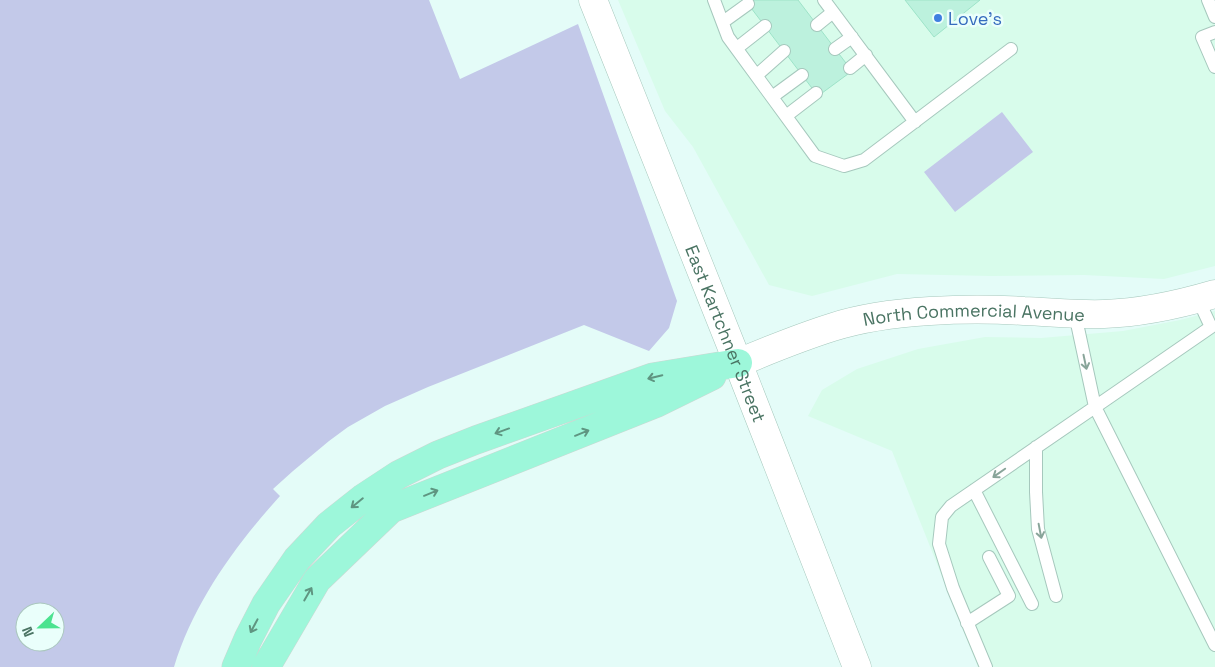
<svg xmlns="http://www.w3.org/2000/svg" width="1215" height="667" font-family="'Space Grotesk',sans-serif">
  <rect width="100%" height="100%" fill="#e4fcf8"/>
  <path fill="#d8fceb" d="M 618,0 L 1215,0 L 1215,266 L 1164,279 L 1084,275 L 991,276 L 897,274 L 812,296 L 769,285 L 693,147 L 665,111 Z
    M 1215,311 L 1215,667 L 978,667 L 892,451 L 808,416 L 822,390 L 857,369 L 918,349 L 985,337 L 1041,338 L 1123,331 L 1180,320 Z"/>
  <path fill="#c3c9e9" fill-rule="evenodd" d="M 0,0 L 429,0 L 460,79 L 578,24 L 677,301 L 669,328 L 649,351 L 584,325 L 428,387 L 385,406 L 348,427 L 329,441 L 293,471 L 273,489 L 280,496 C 235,546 194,602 174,667 L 0,667 ZM 25,612 L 55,612 L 55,642 L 25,642 Z
    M 1002,112 L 1033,152 L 955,212 L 924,172 Z"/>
  <path fill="#bcf1dd" stroke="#9de3c8" d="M 745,0 L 798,0 L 852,71 L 818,96 Z
    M 905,0 L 980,0 L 934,37 Z"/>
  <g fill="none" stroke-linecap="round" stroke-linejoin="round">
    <g stroke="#a6c8bd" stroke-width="14">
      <path id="service" d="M 714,0 L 728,37 L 815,156 L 844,166 L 864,160 L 1011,49
        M 824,0 L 915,122
        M 1208,0 L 1215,17
        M 723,22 L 748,4
        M 817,25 L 833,12
        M 1215,32 L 1202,37 L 1215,67
        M 737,48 L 765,26
        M 835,49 L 852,37
        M 850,68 L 866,55
        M 757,75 L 784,51
        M 772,97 L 802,75
        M 786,116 L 816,93
        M 1198,299 L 1211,327 L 1095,407 L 1215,645
        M 1036,447 L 1036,492 L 1038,529 L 1056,596
        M 974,490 L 1032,604
        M 967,623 L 1009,596 L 989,557
        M 986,667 L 953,588 L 939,544 L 942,517 L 951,506 L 1095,407 L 1075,314"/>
    </g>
    <g stroke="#a6c8bd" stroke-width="29">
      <g id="tertiary">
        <path id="s1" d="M 593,0 L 738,363 L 857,667"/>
        <path id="s2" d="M 738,363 C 769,350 801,337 833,327 C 864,317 898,313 930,311 C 961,309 993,309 1024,311 C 1051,312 1077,315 1104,314 C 1139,313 1181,304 1215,294"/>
      </g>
    </g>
    <g stroke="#ccd8d3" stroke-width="29">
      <path id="trunk" d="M 236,667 L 248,639 L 266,604 L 297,559 L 329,525 L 363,498 L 398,475 L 438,455 L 476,440 L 653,377 L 738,363
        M 266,667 L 317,580 L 391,509 L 657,403 L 712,376"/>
    </g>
    <use href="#service" stroke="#fff" stroke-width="12"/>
    <use href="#tertiary" stroke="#fff" stroke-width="28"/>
    <use href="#trunk" stroke="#9df7da" stroke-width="28"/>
  </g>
  <defs><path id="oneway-shaft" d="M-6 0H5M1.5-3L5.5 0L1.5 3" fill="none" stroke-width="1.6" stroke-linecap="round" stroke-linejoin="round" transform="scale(1.25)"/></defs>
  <g stroke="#89a59a">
    <use href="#oneway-shaft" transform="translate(1085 362) rotate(78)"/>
    <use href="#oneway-shaft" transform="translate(999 473) rotate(145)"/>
    <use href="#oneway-shaft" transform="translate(1040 531) rotate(79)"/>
  </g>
  <g stroke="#5f9581">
    <use href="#oneway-shaft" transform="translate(655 377) rotate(167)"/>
    <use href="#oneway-shaft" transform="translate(502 431) rotate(160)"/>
    <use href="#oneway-shaft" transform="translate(582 433) rotate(-22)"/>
    <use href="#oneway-shaft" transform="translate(431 493) rotate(-22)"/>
    <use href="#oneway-shaft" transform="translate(357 503) rotate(141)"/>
    <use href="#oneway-shaft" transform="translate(308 594) rotate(-60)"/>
    <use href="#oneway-shaft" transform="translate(254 626) rotate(118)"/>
  </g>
  <circle fill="#3f7fe0" stroke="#eafffb" stroke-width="2" cx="938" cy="18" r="5"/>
  <g text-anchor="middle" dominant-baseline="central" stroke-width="5" stroke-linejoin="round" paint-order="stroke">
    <g font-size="18" fill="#366cbe" stroke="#eafffb" text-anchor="start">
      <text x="948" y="18">Love's</text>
    </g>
    <g font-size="18" fill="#4a7463" stroke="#eafffb">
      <text stroke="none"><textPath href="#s2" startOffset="244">North Commercial Avenue</textPath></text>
      <text stroke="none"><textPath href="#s1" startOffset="359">East Kartchner Street</textPath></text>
    </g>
  </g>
  <g transform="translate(40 627) rotate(248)"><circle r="24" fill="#eafffb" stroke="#aac7be"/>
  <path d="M0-4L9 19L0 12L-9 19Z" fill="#4be390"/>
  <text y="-8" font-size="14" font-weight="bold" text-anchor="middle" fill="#4a7463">N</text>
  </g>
</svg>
